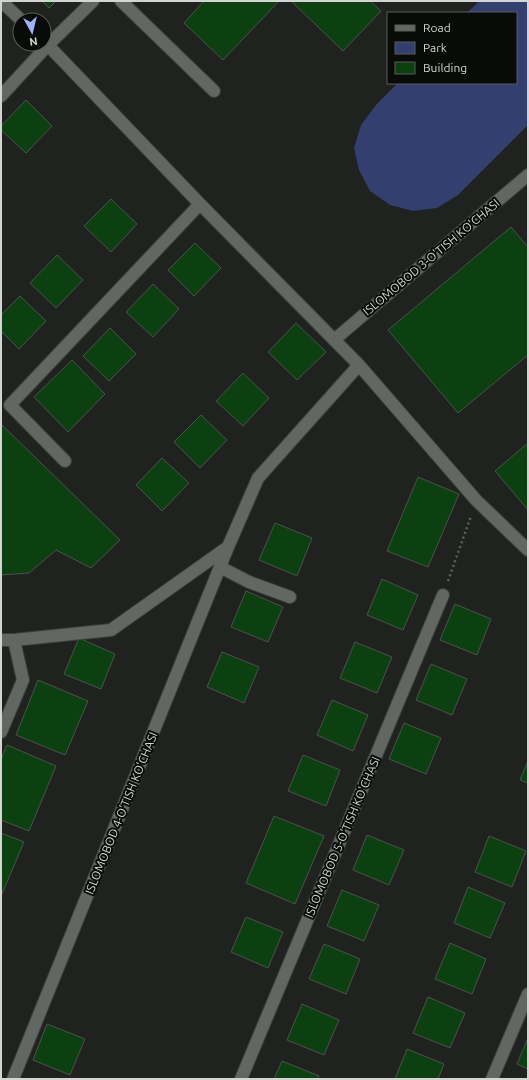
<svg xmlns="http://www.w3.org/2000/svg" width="529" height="1080" font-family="Ubuntu,sans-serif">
  <rect width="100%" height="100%" fill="#1f221e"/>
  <path fill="#333f6f" d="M 479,1 L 528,1 L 528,125 L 458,195 L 437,208 L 413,211 L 390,205 L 370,191 L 359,170 L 354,148 L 361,125 L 376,105 L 398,83 L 516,83 L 516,13 L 467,13 Z"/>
  <path fill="#0d4010" stroke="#4d514d" d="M 42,1 L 56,1 L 49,8 Z
    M 204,1 L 279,1 L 223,60 L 184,23 Z
    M 291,1 L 370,1 L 381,11 L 343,51 Z
    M 26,100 L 52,126 L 26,153 L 1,130 L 1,126 Z
    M 111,199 L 137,224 L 111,252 L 84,226 Z
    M 511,227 L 528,247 L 528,355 L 458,413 L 388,330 Z
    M 195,243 L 221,268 L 194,296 L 168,270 Z
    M 57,255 L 83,280 L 56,308 L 30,283 Z
    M 153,284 L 179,309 L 153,337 L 126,312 Z
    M 20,296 L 46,321 L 19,349 L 1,331 L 1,315 Z
    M 296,323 L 326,352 L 297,380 L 268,352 Z
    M 110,328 L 136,354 L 109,381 L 83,356 Z
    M 72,360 L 105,394 L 68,432 L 34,397 Z
    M 243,373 L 269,398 L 243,426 L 216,401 Z
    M 201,415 L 227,440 L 200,468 L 174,442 Z
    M 1,424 L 120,540 L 91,568 L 56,550 L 29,573 L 1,575 Z
    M 528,443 L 528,510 L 495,471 Z
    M 162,458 L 189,483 L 162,511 L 136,485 Z
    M 418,477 L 459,494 L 428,567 L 387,551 Z
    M 275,523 L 312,538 L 297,576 L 259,560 Z
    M 382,579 L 418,595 L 403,630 L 367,615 Z
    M 246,591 L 283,607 L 268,642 L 231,627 Z
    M 455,604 L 491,619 L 477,655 L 440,640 Z
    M 79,638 L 115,654 L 101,689 L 64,674 Z
    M 355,642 L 392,657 L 377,693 L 340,678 Z
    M 222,652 L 259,667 L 244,703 L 207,687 Z
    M 431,664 L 467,679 L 452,715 L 416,700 Z
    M 38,680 L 88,701 L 65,755 L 16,735 Z
    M 332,700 L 368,715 L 353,751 L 317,735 Z
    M 404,723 L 441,738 L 426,774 L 389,759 Z
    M 7,745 L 56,766 L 29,831 L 1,820 L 1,759 Z
    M 303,755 L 340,770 L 326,806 L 288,791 Z
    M 528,761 L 528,783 L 520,780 Z
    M 274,816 L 324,836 L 295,904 L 246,883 Z
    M 1,833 L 24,842 L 1,896 Z
    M 367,835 L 404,850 L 389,885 L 353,870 Z
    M 489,836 L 526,851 L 512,887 L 475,872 Z
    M 468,887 L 505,903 L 490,938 L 454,923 Z
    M 342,890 L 379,905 L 364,941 L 327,926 Z
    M 246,917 L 283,932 L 268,968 L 231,952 Z
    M 450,943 L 486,959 L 472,994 L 435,979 Z
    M 324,944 L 360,959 L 346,994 L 309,979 Z
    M 428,997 L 465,1013 L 450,1048 L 413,1033 Z
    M 302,1004 L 339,1020 L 324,1055 L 287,1040 Z
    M 47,1024 L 85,1039 L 70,1075 L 33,1060 Z
    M 528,1038 L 528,1069 L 517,1064 Z
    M 407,1049 L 444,1064 L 438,1079 L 395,1079 Z
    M 282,1061 L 319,1076 L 317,1079 L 274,1079 Z"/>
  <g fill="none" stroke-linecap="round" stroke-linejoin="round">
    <g stroke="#3d403d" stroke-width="14">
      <path id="minor" d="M 1,1 L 21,20
        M 121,1 L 214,91
        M 44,41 L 200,204 L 359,365 L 476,500 L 528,550
        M 1,96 L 48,45 L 93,1
        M 334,340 L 528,175
        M 65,461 L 10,405 L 200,204
        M 220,567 L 249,582 L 290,597
        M 1,640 L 14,640 L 111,630 L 228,547 L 258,478 L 359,365
        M 1,732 L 23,680 L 14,640
        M 13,1079 L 228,547
        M 241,1079 L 443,595
        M 492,1079 L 528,994"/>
    </g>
    <path stroke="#5f615e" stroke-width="2.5" stroke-dasharray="2 3" stroke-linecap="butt" d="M 448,581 L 471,516"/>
    <use href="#minor" stroke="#636763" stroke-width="12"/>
  </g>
  <g text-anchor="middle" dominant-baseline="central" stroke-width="4" stroke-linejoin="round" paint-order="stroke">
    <g font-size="12" fill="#d3d5d3" stroke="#090b09">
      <text transform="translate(431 257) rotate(-40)">ISLOMOBOD 3-O'TISH KO'CHASI</text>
      <text transform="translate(121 813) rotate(-68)">ISLOMOBOD 4-O'TISH KO'CHASI</text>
      <text transform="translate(342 837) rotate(-67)">ISLOMOBOD 5-O'TISH KO'CHASI</text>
    </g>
  </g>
  <rect width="529" height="1080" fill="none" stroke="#d3d5d3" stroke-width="4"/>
  <rect x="387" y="12" width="130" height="72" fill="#090b09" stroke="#5a5c5a"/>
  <rect x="395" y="25" width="20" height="6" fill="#636763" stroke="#5a5c5a"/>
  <text x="423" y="32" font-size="12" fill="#d3d5d3">Road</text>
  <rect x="395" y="42" width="20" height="12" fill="#333f6f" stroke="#5a5c5a"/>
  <text x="423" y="52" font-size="12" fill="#d3d5d3">Park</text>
  <rect x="395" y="62" width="20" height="12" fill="#0d4010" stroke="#5a5c5a"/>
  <text x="423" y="72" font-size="12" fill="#d3d5d3">Building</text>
  <g transform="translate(32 32) rotate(172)"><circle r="19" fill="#090b09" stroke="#5a5c5a"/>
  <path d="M0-3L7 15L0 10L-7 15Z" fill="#9eb3fd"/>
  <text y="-6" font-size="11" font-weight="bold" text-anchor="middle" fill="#d3d5d3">N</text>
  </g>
</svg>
